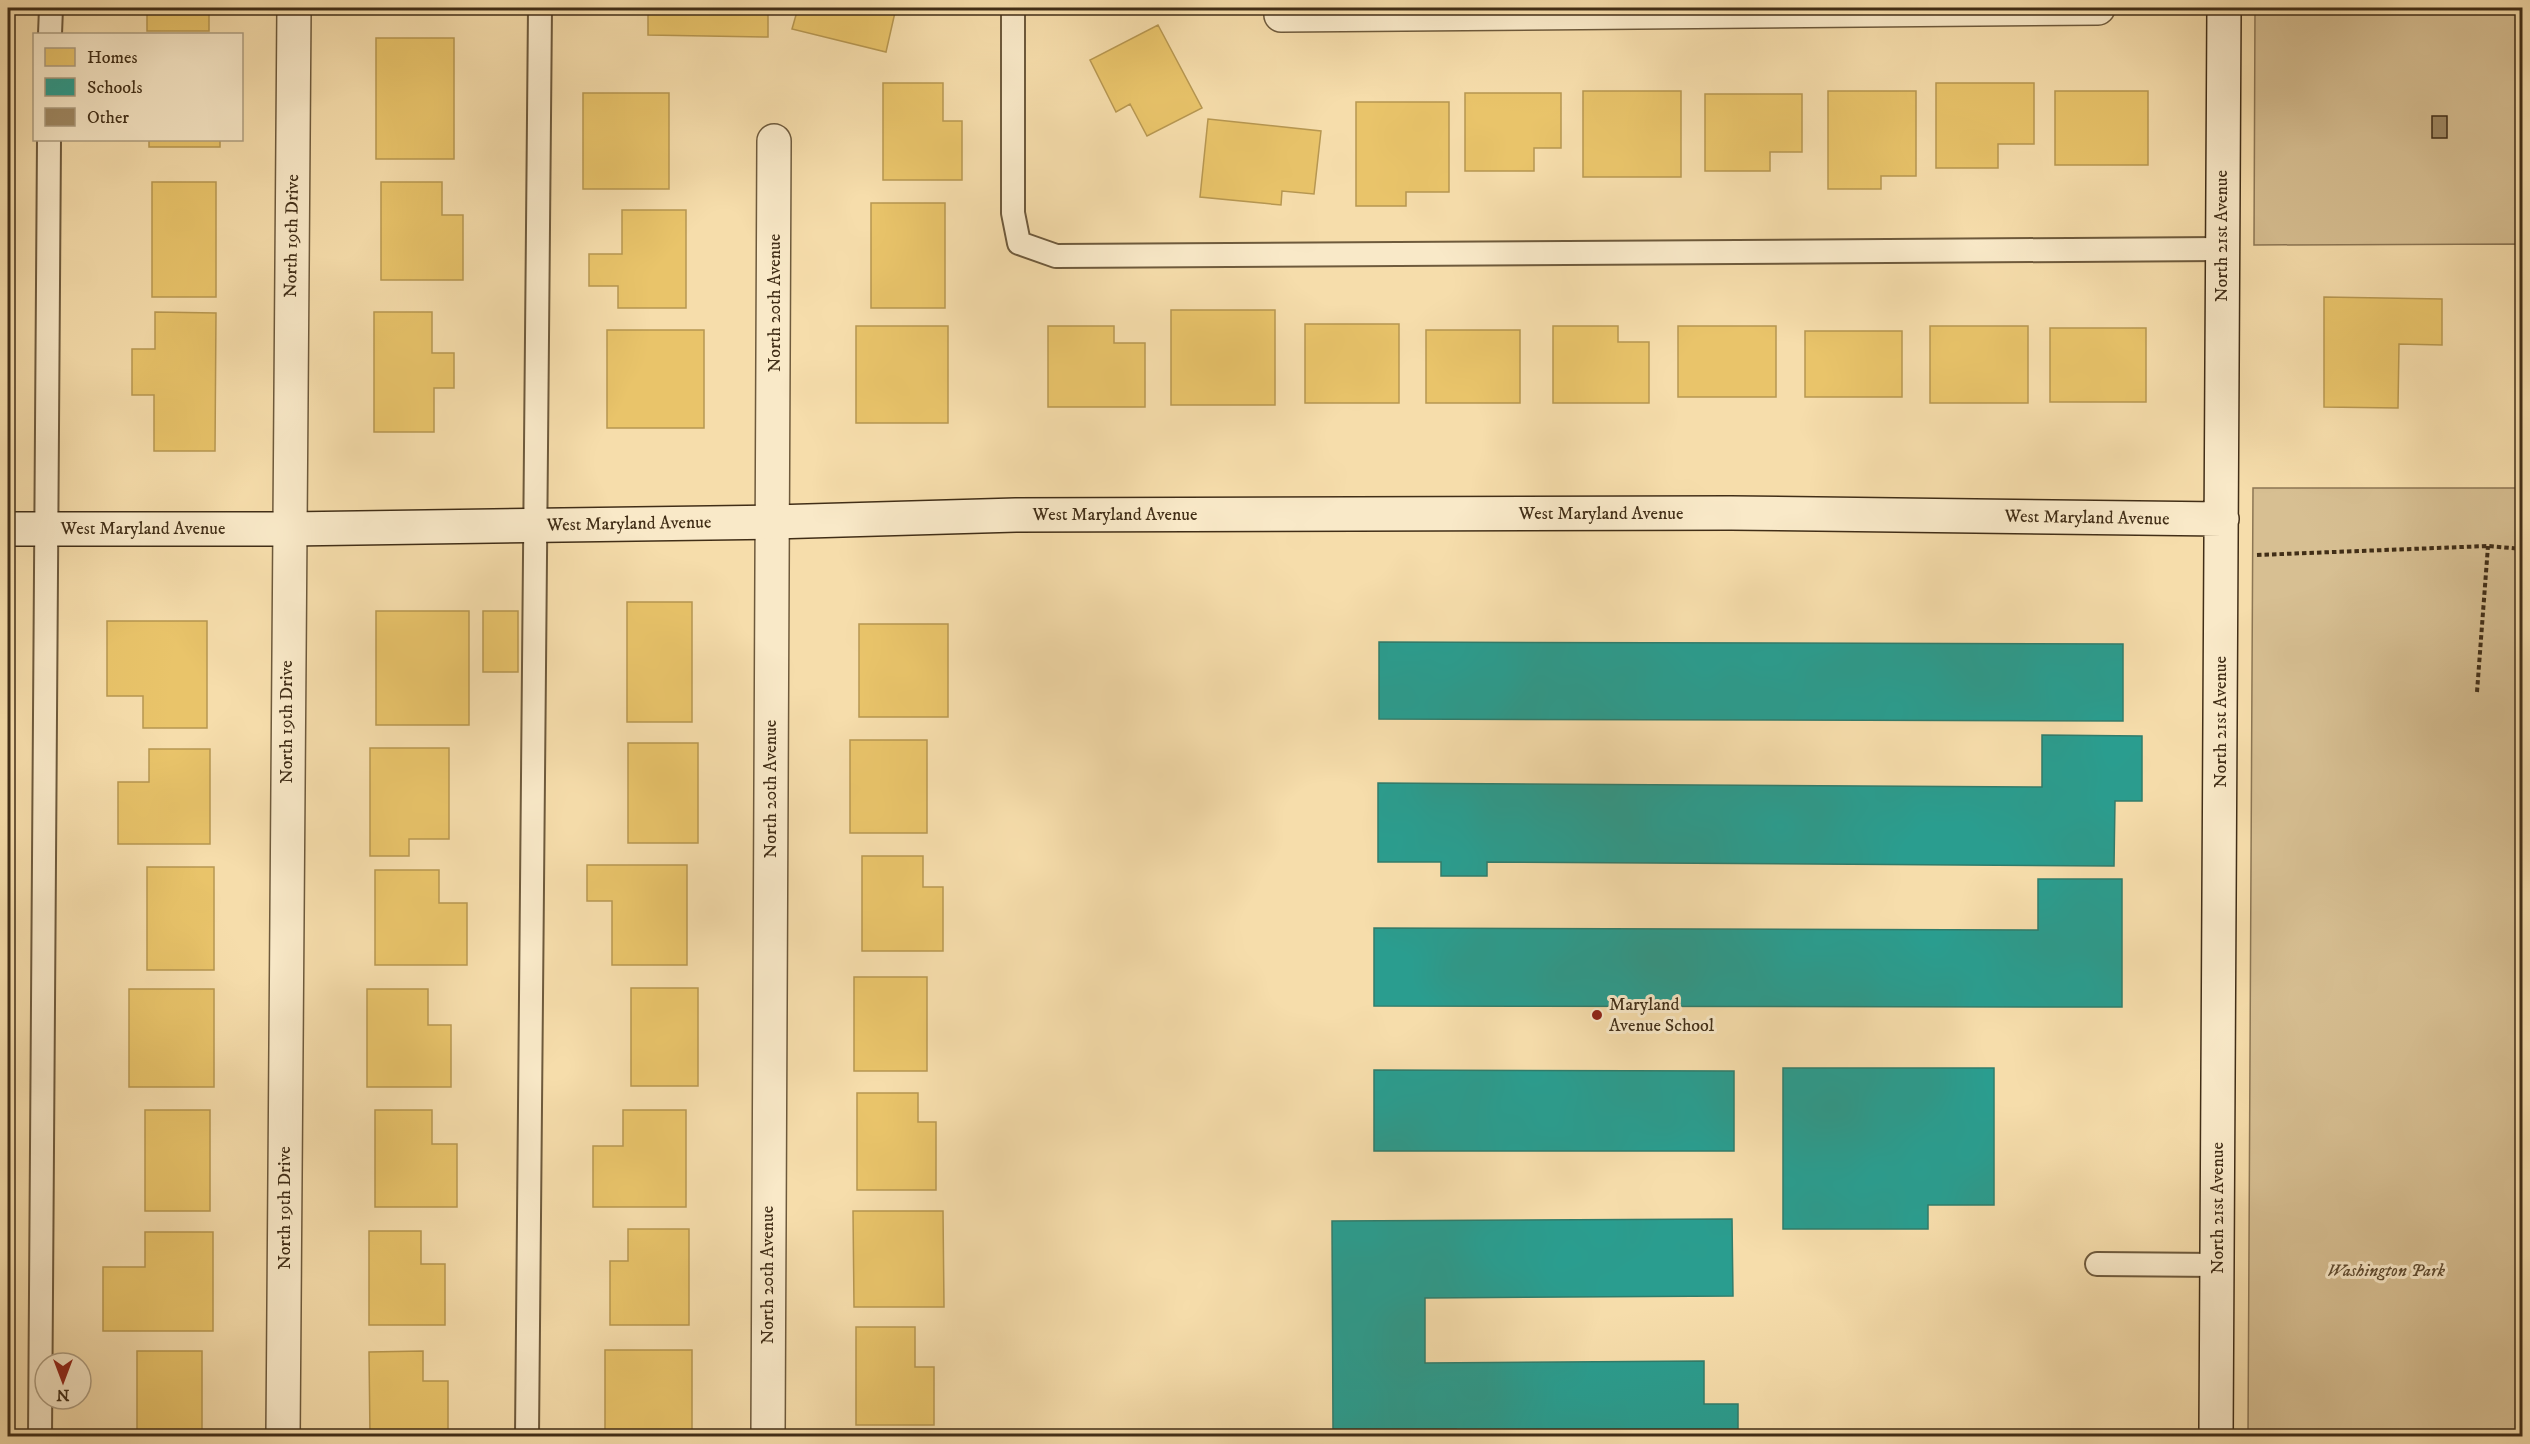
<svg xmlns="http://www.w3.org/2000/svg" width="2530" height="1444" font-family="'IM FELL DW Pica',serif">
  <rect width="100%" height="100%" fill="#f6ddab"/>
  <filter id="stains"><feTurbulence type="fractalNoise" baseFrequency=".00333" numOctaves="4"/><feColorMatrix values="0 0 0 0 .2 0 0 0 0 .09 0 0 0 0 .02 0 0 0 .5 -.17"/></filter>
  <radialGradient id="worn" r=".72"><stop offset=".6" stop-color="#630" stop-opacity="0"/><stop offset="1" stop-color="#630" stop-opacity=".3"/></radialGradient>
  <path fill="#d7bf92" stroke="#8c7654" stroke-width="1.5" d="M 2255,8 L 2522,8 L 2522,1436 L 2248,1436 L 2253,488 L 2517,488 L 2517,244 L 2254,245 Z"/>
  <path fill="#e9c46a" stroke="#b79751" stroke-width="1.5" d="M 128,8 L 209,8 L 209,31 L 147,31 L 147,8 Z
    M 385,8 L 469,8 L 469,12 L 385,12 Z
    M 648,8 L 768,8 L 768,37 L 648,35 Z
    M 798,8 L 896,8 L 886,52 L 792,29 Z
    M 1158,25 L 1202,108 L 1147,136 L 1130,104 L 1116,112 L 1090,60 Z
    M 376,38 L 454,38 L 454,159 L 376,159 Z
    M 883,83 L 943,83 L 943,121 L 962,121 L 962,180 L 883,180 Z
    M 1936,83 L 2034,83 L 2034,144 L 1998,144 L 1998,168 L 1936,168 Z
    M 1583,91 L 1681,91 L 1681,177 L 1583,177 Z
    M 1828,91 L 1916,91 L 1916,176 L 1881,176 L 1881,189 L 1828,189 Z
    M 2055,91 L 2148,91 L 2148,165 L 2055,165 Z
    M 583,93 L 669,93 L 669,189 L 583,189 Z
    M 1465,93 L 1561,93 L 1561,148 L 1534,148 L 1534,171 L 1465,171 Z
    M 1705,94 L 1802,94 L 1802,152 L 1770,152 L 1770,171 L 1705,171 Z
    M 1356,102 L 1449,102 L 1449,192 L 1406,192 L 1406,206 L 1356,206 Z
    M 1208,119 L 1321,131 L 1314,194 L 1282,191 L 1281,205 L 1200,197 Z
    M 149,140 L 220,140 L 220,147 L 149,147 Z
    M 152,182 L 216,182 L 216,297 L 152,297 Z
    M 381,182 L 442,182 L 442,215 L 463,215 L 463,280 L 381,280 Z
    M 871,203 L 945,203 L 945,308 L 871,308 Z
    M 622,210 L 686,210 L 686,308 L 618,308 L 618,286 L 589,286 L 589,254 L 622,254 Z
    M 2324,297 L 2442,299 L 2442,345 L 2399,344 L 2398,408 L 2324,407 Z
    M 1171,310 L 1275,310 L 1275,405 L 1171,405 Z
    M 155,312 L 216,313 L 215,451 L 154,451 L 154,395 L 132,395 L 132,349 L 155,349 Z
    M 374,312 L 432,312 L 432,353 L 454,353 L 454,388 L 434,388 L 434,432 L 374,432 Z
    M 1305,324 L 1399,324 L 1399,403 L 1305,403 Z
    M 856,326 L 948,326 L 948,423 L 856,423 Z
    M 1048,326 L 1114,326 L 1114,343 L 1145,343 L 1145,407 L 1048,407 Z
    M 1553,326 L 1618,326 L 1618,342 L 1649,342 L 1649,403 L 1553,403 Z
    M 1678,326 L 1776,326 L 1776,397 L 1678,397 Z
    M 1930,326 L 2028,326 L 2028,403 L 1930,403 Z
    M 2050,328 L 2146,328 L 2146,402 L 2050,402 Z
    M 607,330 L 704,330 L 704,428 L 607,428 Z
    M 1426,330 L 1520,330 L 1520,403 L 1426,403 Z
    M 1805,331 L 1902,331 L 1902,397 L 1805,397 Z
    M 627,602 L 692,602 L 692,722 L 627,722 Z
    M 376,611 L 469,611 L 469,725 L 376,725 Z
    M 483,611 L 518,611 L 518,672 L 483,672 Z
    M 107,621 L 207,621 L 207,728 L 143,728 L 143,696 L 107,696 Z
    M 859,624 L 948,624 L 948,717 L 859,717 Z
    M 850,740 L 927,740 L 927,833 L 850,833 Z
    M 628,743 L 698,743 L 698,843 L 628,843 Z
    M 370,748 L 449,748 L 449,839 L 409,839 L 409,856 L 370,856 Z
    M 149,749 L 210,749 L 210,844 L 118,844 L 118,782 L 149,782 Z
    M 862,856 L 923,856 L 923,887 L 943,887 L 943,951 L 862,951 Z
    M 587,865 L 687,865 L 687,965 L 612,965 L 612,901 L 587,901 Z
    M 147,867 L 214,867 L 214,970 L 147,970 Z
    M 375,870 L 439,870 L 439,903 L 467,903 L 467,965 L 375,965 Z
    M 854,977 L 927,977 L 927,1071 L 854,1071 Z
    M 631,988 L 698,988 L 698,1086 L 631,1086 Z
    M 129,989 L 214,989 L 214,1087 L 129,1087 Z
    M 367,989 L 428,989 L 428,1025 L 451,1025 L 451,1087 L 367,1087 Z
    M 857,1093 L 918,1093 L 918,1122 L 936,1122 L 936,1190 L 857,1190 Z
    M 145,1110 L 210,1110 L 210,1211 L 145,1211 Z
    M 375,1110 L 432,1110 L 432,1144 L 457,1144 L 457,1207 L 375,1207 Z
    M 623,1110 L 686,1110 L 686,1207 L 593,1207 L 593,1146 L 623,1146 Z
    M 853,1211 L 943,1211 L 944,1307 L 854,1307 Z
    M 628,1229 L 689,1229 L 689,1325 L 610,1325 L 610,1261 L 628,1261 Z
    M 369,1231 L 421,1231 L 421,1264 L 445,1264 L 445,1325 L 369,1325 Z
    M 145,1232 L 213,1232 L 213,1331 L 103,1331 L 103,1267 L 145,1267 Z
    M 856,1327 L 915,1327 L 915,1367 L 934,1367 L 934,1425 L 856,1425 Z
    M 605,1350 L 692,1350 L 692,1436 L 605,1436 Z
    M 137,1351 L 202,1351 L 202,1436 L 137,1436 Z
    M 423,1351 L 423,1381 L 448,1381 L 448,1436 L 370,1436 L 369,1352 Z"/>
  <path fill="#2a9d8f" stroke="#317c6b" stroke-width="1.5" d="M 1379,642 L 2123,644 L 2123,721 L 1379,719 Z
    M 2042,735 L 2142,736 L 2142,801 L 2115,801 L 2114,866 L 1487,862 L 1487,876 L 1441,876 L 1441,862 L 1378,862 L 1378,783 L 2042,787 Z
    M 2038,879 L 2122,879 L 2122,1007 L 1374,1006 L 1374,928 L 2038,930 Z
    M 1783,1068 L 1994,1068 L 1994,1205 L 1928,1205 L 1928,1229 L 1783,1229 Z
    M 1374,1070 L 1734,1071 L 1734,1151 L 1374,1151 Z
    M 1732,1219 L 1733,1296 L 1425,1298 L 1425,1363 L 1704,1361 L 1704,1404 L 1738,1404 L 1738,1436 L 1456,1436 L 1456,1429 L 1333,1429 L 1332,1221 Z"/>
  <path fill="#9f8964" stroke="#412e17" stroke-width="1.5" d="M 2432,116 L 2447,116 L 2447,138 L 2432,138 Z"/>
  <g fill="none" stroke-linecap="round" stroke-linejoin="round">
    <g stroke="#6e5a3c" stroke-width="26">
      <path id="lane" d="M 1013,8 L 1013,213 L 1019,243 L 1056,256 L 2221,249
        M 50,34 L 51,8
        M 2097,1264 L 2218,1265
        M 40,1436 L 49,140
        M 527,1436 L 540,8"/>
    </g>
    <g stroke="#6e5a3c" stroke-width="36">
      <path id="street" d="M 1281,15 L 2098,8
        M 283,1436 L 294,8
        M 768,1436 L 774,141"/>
    </g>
    <g stroke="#412e17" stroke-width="36">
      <path id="secondary" d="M 8,529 L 289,529 L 773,522 L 1016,515 L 1731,513 L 2222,519
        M 2216,1436 L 2224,8"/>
    </g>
    <path stroke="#412e17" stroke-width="4" stroke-dasharray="4.5 3" stroke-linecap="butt" d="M 2423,9 L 2522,8
      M 2257,555 L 2488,546 L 2522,549
      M 2477,692 L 2488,546"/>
    <use href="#lane" stroke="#f9e9c8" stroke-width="22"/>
    <use href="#street" stroke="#f9e9c8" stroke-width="33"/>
    <use href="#secondary" stroke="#f9e9c8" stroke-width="33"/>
  </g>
  <circle fill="#8f2418" stroke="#f9e9c8" stroke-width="2" cx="1597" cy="1015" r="6"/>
  <g text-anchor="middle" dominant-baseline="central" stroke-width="6" stroke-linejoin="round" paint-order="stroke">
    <g font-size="18" fill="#412e17" stroke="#f9e9c8">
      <text transform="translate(292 236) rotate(-89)">North 19th Drive</text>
      <text transform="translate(2222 236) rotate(-90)">North 21st Avenue</text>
      <text transform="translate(775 303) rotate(-90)">North 20th Avenue</text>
      <text x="1601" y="514">West Maryland Avenue</text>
      <text x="1115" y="515">West Maryland Avenue</text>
      <text transform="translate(2087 518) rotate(1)">West Maryland Avenue</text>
      <text transform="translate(629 524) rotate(-1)">West Maryland Avenue</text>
      <text x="143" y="529">West Maryland Avenue</text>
      <text transform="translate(287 722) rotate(-90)">North 19th Drive</text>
      <text transform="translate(2221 722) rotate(-90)">North 21st Avenue</text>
      <text transform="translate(771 789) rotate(-90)">North 20th Avenue</text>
      <text transform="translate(285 1208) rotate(-90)">North 19th Drive</text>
      <text transform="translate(2218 1208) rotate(-90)">North 21st Avenue</text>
      <text transform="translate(768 1275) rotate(-90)">North 20th Avenue</text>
    </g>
    <g font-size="18" fill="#412e17" stroke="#f9e9c8" text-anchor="start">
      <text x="1609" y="1005">Maryland<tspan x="1609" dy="21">Avenue School</tspan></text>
    </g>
    <g font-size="18" font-style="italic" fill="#5f4b30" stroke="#f9e9c8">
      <text x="2386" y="1271">Washington Park</text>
    </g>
  </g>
  <rect width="2530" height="1444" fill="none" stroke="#f6ddab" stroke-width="30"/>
  <rect x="9" y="9" width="2512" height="1426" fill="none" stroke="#412e17" stroke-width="3"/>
  <rect x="15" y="15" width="2500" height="1414" fill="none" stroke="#412e17" stroke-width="1.5"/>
  <rect x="33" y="33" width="210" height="108" fill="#f9e9c8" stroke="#af9e81" stroke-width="1.5"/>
  <rect x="45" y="48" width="30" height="18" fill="#e9c46a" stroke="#af9e81" stroke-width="1.5"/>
  <text x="87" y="63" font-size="18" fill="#412e17">Homes</text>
  <rect x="45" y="78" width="30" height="18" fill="#2a9d8f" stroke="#af9e81" stroke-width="1.5"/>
  <text x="87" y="93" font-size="18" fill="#412e17">Schools</text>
  <rect x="45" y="108" width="30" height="18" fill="#9f8964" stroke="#af9e81" stroke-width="1.5"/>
  <text x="87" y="123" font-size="18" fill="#412e17">Other</text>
  <g transform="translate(63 1381) rotate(180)"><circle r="28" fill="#f9e9c8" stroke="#af9e81" stroke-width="1.5"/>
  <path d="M0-4.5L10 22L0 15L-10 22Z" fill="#8f2418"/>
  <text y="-9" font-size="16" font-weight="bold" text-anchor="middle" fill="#412e17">N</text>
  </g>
  <rect width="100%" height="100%" filter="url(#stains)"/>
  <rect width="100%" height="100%" fill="url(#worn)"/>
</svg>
